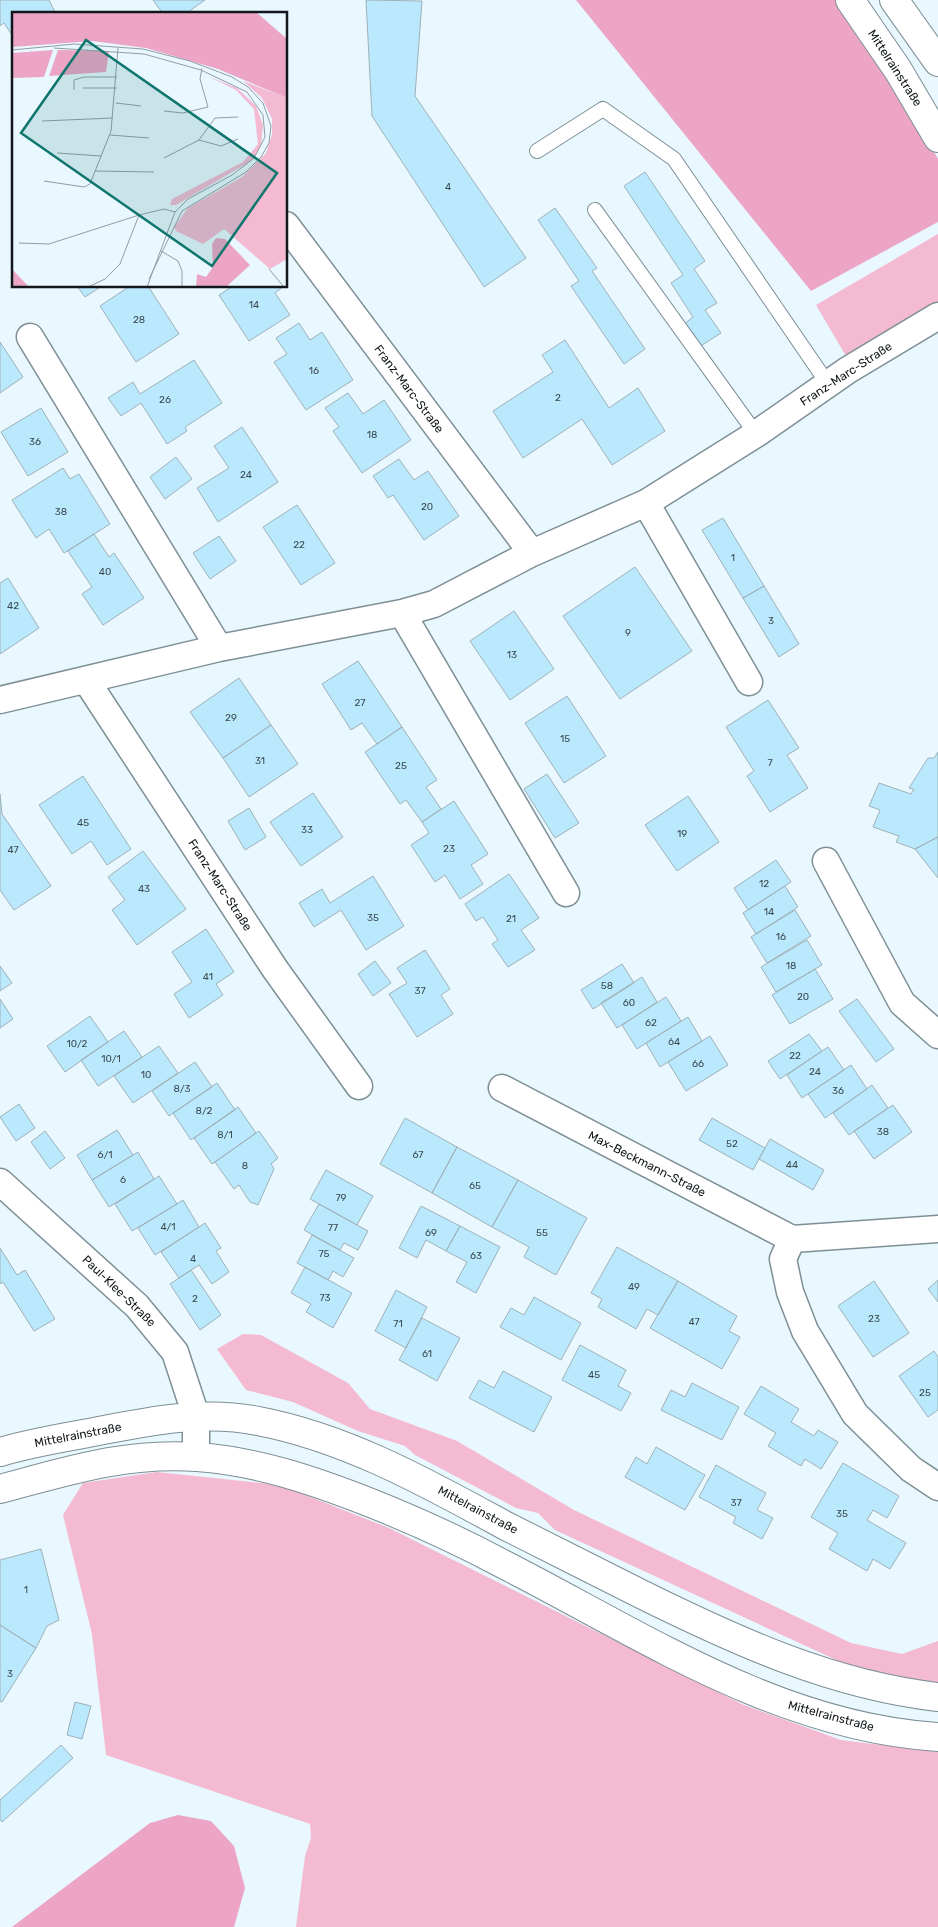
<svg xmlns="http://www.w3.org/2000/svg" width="938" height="1927" font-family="Rubik,sans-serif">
  <rect width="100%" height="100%" fill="#e9f7fe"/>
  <path fill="#f3bad2" d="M 938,234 L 938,303 L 846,356 L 816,305 Z
    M 243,1334 L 261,1335 L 348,1383 L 370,1409 L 457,1441 L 574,1510 L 851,1643 L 902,1654 L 938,1641 L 938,1687 L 897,1688 L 555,1530 L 538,1513 L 516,1508 L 415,1455 L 405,1446 L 358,1431 L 293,1402 L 246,1390 L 217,1349 Z
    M 157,1472 L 280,1485 L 389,1528 L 744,1705 L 841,1740 L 938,1752 L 938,1927 L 296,1927 L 305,1856 L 311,1838 L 310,1824 L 106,1755 L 92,1634 L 63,1515 L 83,1483 Z"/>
  <path fill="#eca5c4" d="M 576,0 L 836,0 L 905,99 L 938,159 L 938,222 L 811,291 Z
    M 178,1815 L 211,1821 L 234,1846 L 245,1888 L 234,1927 L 12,1927 L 150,1823 Z"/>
  <path fill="#bae8fc" stroke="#9fb1b8" d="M 0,0 L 49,0 L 56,14 L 14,14 L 14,38 L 4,23 L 0,26 Z
    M 153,0 L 205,0 L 185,14 L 163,14 Z
    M 366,0 L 422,1 L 415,96 L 526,258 L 484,287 L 372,116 Z
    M 645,172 L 705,261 L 694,269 L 717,303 L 705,310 L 721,333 L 699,347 L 684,324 L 693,317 L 671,283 L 683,275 L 624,186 Z
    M 555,208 L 597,268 L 592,271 L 645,349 L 624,364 L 571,286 L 579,281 L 538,220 Z
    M 77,286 L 102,286 L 85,297 Z
    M 130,286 L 148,286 L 179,334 L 136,362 L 100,306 Z
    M 284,286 L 275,293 L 290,315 L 249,341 L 219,295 L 233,286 Z
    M 299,323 L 310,340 L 322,332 L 353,380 L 306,410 L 274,362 L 287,354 L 276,338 Z
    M 565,340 L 609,408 L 638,388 L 665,431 L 612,465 L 582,419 L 523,458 L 493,411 L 553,372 L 542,355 Z
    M 0,342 L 23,377 L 0,393 Z
    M 194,360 L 222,403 L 185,427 L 187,431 L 167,444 L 141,403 L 121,416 L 108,398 L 133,382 L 140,394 Z
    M 348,393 L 363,414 L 384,400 L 411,440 L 362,473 L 333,431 L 339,427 L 325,408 Z
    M 41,408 L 68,452 L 28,476 L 1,432 Z
    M 242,427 L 278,482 L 218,522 L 197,488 L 229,468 L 214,446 Z
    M 176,457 L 192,479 L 165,499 L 150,477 Z
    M 399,459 L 414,480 L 428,471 L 459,516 L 424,540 L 393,495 L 388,498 L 373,476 Z
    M 63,468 L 70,479 L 79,474 L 110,524 L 64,553 L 49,529 L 36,538 L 12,500 Z
    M 297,505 L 335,563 L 301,585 L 263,527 Z
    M 723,518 L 764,586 L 743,598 L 702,530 Z
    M 94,534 L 109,557 L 114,553 L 144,598 L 103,625 L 82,594 L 92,587 L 68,551 Z
    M 219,536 L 236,561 L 210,579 L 193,553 Z
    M 635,567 L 692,651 L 620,699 L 563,616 Z
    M 8,578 L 39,628 L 0,654 L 0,583 Z
    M 764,586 L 799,644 L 779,657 L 743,598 Z
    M 514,611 L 554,669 L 510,700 L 470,641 Z
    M 358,661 L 402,727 L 377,744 L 362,723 L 351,730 L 322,684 Z
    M 239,678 L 271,725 L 223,758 L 190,712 Z
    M 567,696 L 606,756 L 564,783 L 525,723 Z
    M 768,700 L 799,748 L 787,755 L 808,788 L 770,812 L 747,776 L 754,771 L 726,727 Z
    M 271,725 L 298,764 L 249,797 L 223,758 Z
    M 402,727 L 437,780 L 426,787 L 441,809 L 422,822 L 406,800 L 400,804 L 365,752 Z
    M 938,752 L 938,837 L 915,849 L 896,842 L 899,836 L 873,827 L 880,810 L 869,806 L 879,783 L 911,794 L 914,789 L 909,788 L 928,758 L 934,758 Z
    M 547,774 L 579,823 L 555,838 L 524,789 Z
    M 83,776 L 131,849 L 107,865 L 91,841 L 72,854 L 39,805 Z
    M 313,793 L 343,837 L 301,866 L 270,822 Z
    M 0,794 L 2,814 L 51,886 L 14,910 L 0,890 Z
    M 688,796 L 719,842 L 677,871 L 645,825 Z
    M 454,801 L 488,854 L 471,865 L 483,884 L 460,899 L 445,875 L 435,882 L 411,845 L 429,833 L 422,822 Z
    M 249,808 L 266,837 L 245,850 L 228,821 Z
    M 938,837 L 938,878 L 915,849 Z
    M 143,851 L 186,909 L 137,945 L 112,910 L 125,900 L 108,877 Z
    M 776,860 L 791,882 L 748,910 L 734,888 Z
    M 509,874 L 539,918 L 521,930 L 535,950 L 508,967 L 492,944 L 498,940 L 483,917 L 476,921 L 465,904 Z
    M 373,876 L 404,926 L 366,950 L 341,910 L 314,927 L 299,903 L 322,889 L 330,903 Z
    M 785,886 L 798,907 L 756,934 L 743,913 Z
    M 795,910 L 811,936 L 767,963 L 751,937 Z
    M 206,929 L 234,972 L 216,984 L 223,995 L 189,1018 L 174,994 L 192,982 L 172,952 Z
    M 807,940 L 822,965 L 776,992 L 761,967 Z
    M 425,950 L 450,989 L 441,995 L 453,1014 L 417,1037 L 389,994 L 407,983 L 397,968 Z
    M 375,961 L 391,983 L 373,996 L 358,974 Z
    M 622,964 L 634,983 L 593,1009 L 581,990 Z
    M 0,966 L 12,983 L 0,991 Z
    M 815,969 L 833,999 L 790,1024 L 772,995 Z
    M 642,977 L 657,1002 L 617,1028 L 601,1003 Z
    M 666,997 L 681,1021 L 637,1049 L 622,1025 Z
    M 0,999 L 13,1019 L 0,1028 Z
    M 857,999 L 894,1049 L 876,1062 L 839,1011 Z
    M 90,1016 L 108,1042 L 65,1072 L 47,1046 Z
    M 688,1017 L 702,1041 L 660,1067 L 646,1043 Z
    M 124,1031 L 142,1057 L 98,1086 L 81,1060 Z
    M 809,1034 L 822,1051 L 780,1079 L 768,1061 Z
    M 710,1036 L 728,1065 L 686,1091 L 668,1062 Z
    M 159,1046 L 178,1073 L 133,1103 L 114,1076 Z
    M 828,1047 L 844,1070 L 802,1098 L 787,1075 Z
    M 195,1062 L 212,1087 L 169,1116 L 152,1091 Z
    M 851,1065 L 867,1089 L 825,1118 L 808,1094 Z
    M 217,1083 L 235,1110 L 191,1140 L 173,1113 Z
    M 872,1085 L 888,1108 L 849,1135 L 833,1113 Z
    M 19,1104 L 35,1128 L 16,1141 L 0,1117 Z
    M 893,1105 L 912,1132 L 874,1159 L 854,1131 Z
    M 238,1107 L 256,1133 L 212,1164 L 194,1138 Z
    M 405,1118 L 457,1147 L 432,1193 L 380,1164 Z
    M 712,1118 L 765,1148 L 753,1170 L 699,1140 Z
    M 117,1130 L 133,1155 L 92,1180 L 77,1155 Z
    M 45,1131 L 65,1158 L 50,1169 L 31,1142 Z
    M 259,1131 L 278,1158 L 271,1164 L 274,1169 L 258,1205 L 250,1202 L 239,1185 L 234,1189 L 215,1162 Z
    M 770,1139 L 824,1170 L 813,1190 L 759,1159 Z
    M 457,1147 L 518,1180 L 492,1227 L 432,1193 Z
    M 138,1152 L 154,1179 L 109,1207 L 92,1180 Z
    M 326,1170 L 373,1196 L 357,1225 L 310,1199 Z
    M 159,1176 L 177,1204 L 132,1231 L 115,1204 Z
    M 518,1180 L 587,1218 L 556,1275 L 524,1257 L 529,1247 L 492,1227 Z
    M 183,1200 L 199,1227 L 155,1255 L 138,1228 Z
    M 319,1204 L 368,1231 L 358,1250 L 344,1243 L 340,1250 L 304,1230 Z
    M 421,1206 L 460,1226 L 446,1251 L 426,1240 L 417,1258 L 399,1248 Z
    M 205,1223 L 221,1248 L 216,1251 L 229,1272 L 212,1284 L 199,1265 L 179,1278 L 161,1252 Z
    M 460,1226 L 500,1247 L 476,1293 L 456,1282 L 467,1262 L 446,1251 Z
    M 312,1235 L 354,1258 L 343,1277 L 333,1271 L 328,1280 L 297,1263 Z
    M 617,1247 L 678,1281 L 658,1315 L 647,1309 L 636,1329 L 598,1307 L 602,1299 L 591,1293 Z
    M 0,1248 L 17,1275 L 25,1270 L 55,1319 L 34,1331 L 3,1282 L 0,1284 Z
    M 305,1267 L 352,1293 L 333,1328 L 306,1312 L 311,1304 L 291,1293 Z
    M 191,1270 L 221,1315 L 200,1330 L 170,1284 Z
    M 938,1280 L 938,1302 L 928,1289 Z
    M 678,1281 L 737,1316 L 729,1331 L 740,1337 L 722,1369 L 650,1328 Z
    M 874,1281 L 909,1333 L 873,1357 L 838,1306 Z
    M 396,1290 L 427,1307 L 406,1348 L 375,1331 Z
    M 534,1297 L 581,1323 L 561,1360 L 500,1327 L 511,1308 L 524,1315 Z
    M 422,1318 L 460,1338 L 437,1381 L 399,1360 Z
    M 580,1345 L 626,1370 L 618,1386 L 631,1393 L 621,1411 L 562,1380 Z
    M 934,1351 L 938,1357 L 938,1410 L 928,1417 L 899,1376 Z
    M 503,1371 L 552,1397 L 534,1432 L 469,1398 L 479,1380 L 494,1388 Z
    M 692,1383 L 739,1407 L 722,1440 L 661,1410 L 671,1390 L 685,1397 Z
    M 761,1386 L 799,1409 L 791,1422 L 814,1436 L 818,1430 L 838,1442 L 821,1469 L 805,1459 L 801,1466 L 768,1446 L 776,1433 L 744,1414 Z
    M 656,1447 L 705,1475 L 685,1510 L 625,1477 L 636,1457 L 647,1464 Z
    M 843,1463 L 899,1496 L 887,1518 L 873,1510 L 867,1520 L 906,1543 L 890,1569 L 873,1559 L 867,1571 L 829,1549 L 838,1533 L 811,1517 Z
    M 716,1465 L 766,1493 L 757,1510 L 773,1518 L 762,1539 L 733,1523 L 736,1517 L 699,1497 Z
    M 41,1549 L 59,1620 L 47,1626 L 36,1648 L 0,1625 L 0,1560 Z
    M 0,1625 L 36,1648 L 2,1702 L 0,1701 Z
    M 75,1702 L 91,1706 L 82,1739 L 67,1735 Z
    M 61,1745 L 73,1758 L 2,1822 L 0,1819 L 0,1800 Z"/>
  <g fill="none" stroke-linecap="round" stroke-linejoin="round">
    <g stroke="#7e8f96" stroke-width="16">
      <path id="service" d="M 537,151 L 603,109 L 674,159 L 828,384
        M 595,210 L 756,434"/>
    </g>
    <g stroke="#7e8f96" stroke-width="29">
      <path id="minor" d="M 286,225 L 532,553
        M 30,337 L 219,648
        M 646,503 L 749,682
        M 402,613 L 566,893
        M 86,680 L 275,969 L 359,1086
        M 0,700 L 219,648 L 402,613 L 434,604 L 532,553 L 646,503 L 756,434 L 848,370 L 938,316
        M 826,861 L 902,1003 L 938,1035
        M 502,1088 L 792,1239 L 938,1229
        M 0,1182 L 137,1306 L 175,1352 L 196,1416 L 196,1457
        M 792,1239 L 783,1259 L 790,1292 L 805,1331 L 855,1414 L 911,1469 L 938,1487"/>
    </g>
    <g stroke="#7e8f96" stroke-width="30">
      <path id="tertiary" d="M 850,0 L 898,70 L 938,138
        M 894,0 L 938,62
        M 0,1452 C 27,1444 55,1439 83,1434 C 140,1423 200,1409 258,1421 C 347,1438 427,1483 506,1526 C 551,1549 596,1571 641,1594 C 736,1641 832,1685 938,1697
        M 0,1489 C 68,1471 125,1452 197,1457 C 257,1461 315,1481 371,1503 C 416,1521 460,1541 503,1564 C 642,1635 778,1727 938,1737"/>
    </g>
    <use href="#service" stroke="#fff" stroke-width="14"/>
    <use href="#minor" stroke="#fff" stroke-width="26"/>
    <use href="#tertiary" stroke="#fff" stroke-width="28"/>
  </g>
  <g text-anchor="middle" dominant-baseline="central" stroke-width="4" stroke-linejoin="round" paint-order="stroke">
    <g font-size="10" fill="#3b4b52">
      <text x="448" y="187">4</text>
      <text x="254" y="305">14</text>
      <text x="139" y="320">28</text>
      <text x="314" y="371">16</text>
      <text x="558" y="398">2</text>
      <text x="165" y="400">26</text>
      <text x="372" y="435">18</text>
      <text x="35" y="442">36</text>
      <text x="246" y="475">24</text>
      <text x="427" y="507">20</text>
      <text x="61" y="512">38</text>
      <text x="299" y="545">22</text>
      <text x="733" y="558">1</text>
      <text x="105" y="572">40</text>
      <text x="13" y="606">42</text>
      <text x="771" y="621">3</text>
      <text x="628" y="633">9</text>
      <text x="512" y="655">13</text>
      <text x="360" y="703">27</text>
      <text x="231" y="718">29</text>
      <text x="565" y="739">15</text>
      <text x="260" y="761">31</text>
      <text x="770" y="763">7</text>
      <text x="401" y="766">25</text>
      <text x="83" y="823">45</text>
      <text x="307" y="830">33</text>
      <text x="682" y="834">19</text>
      <text x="449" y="849">23</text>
      <text x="13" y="850">47</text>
      <text x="764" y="884">12</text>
      <text x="144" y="889">43</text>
      <text x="769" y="912">14</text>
      <text x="373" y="918">35</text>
      <text x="511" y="919">21</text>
      <text x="781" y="937">16</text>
      <text x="791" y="966">18</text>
      <text x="208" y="977">41</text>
      <text x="607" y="986">58</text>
      <text x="420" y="991">37</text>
      <text x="803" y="997">20</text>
      <text x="629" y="1003">60</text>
      <text x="651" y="1023">62</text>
      <text x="674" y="1042">64</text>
      <text x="77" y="1044">10/2</text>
      <text x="795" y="1056">22</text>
      <text x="111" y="1059">10/1</text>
      <text x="698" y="1064">66</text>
      <text x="815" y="1072">24</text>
      <text x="146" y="1075">10</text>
      <text x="182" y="1089">8/3</text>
      <text x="838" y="1091">36</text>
      <text x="204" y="1111">8/2</text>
      <text x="883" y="1132">38</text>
      <text x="225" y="1135">8/1</text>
      <text x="732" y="1144">52</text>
      <text x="105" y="1155">6/1</text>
      <text x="418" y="1155">67</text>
      <text x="792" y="1165">44</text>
      <text x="245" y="1166">8</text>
      <text x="123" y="1180">6</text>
      <text x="475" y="1186">65</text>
      <text x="341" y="1198">79</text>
      <text x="168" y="1227">4/1</text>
      <text x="333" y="1228">77</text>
      <text x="431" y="1233">69</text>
      <text x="542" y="1233">55</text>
      <text x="324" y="1254">75</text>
      <text x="476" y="1256">63</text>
      <text x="193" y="1259">4</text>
      <text x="634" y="1287">49</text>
      <text x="325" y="1298">73</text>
      <text x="195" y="1299">2</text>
      <text x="874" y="1319">23</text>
      <text x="694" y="1322">47</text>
      <text x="398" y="1324">71</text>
      <text x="427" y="1354">61</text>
      <text x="594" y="1375">45</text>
      <text x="925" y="1393">25</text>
      <text x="736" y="1503">37</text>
      <text x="842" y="1514">35</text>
      <text x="26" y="1590">1</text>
      <text x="10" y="1674">3</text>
    </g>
    <g font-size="12" fill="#11171a" stroke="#fff">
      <text transform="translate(895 68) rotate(57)">Mittelrainstraße</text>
      <text transform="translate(846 374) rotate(-33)">Franz-Marc-Straße</text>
      <text transform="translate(409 389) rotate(53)">Franz-Marc-Straße</text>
      <text transform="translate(220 885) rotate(57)">Franz-Marc-Straße</text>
      <text transform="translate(647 1164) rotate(27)">Max-Beckmann-Straße</text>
      <text transform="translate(119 1291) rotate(44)">Paul-Klee-Straße</text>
      <text transform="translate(78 1435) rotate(-11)">Mittelrainstraße</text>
      <text transform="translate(478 1510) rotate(28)">Mittelrainstraße</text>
      <text transform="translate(831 1716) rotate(15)">Mittelrainstraße</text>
    </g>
  </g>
  <g transform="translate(12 12)">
    <rect width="275" height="275" fill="#e9f7fe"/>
    <path d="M 198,65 L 225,76 L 244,94 L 251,113 L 249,134 L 239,149 L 164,193 L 158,193 L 160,187 L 231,150 L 246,132 L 242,97 L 224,78 ZM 231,69 L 275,86 L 275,247 L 258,257 L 212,217 L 191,232 L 164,219 L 162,215 L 176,196 L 230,165 L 254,141 L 260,123 L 260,107 L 250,86 Z" fill="#f3bad2"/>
    <path d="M 0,0 L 244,0 L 275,27 L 275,86 L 206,57 L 134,36 L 80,29 L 0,35 ZM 41,38 L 32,65 L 0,66 L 0,41 ZM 46,38 L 97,39 L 94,60 L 37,64 ZM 204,226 L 213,227 L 238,253 L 214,275 L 184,275 L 185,262 L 194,265 L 201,255 L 200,232 ZM 0,257 L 17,275 L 0,275 Z" fill="#eca5c4"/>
    <path fill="none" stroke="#939da3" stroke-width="1" d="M 42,36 L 132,42 L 189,58 L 235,80 L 251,103 L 253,125 L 242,146 L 220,163 L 176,187 L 163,200 L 135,275M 0,38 L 62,32 L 131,37 L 178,49 L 220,65 L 236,75 L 251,91 L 259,114 L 257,131 L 249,145 L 234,160 L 170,199 L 137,267M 71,76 L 105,76M 62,78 L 62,68 L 72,65 L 105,65M 104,91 L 129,94M 152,99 L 171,101 L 196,95 L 188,67 L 190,56M 30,109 L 101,106M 98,123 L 137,126M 187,128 L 209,134 L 226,127M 45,141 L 89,144M 152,146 L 187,128 L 203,106 L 226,105M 83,159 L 142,160M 32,169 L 72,175 L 78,172 L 99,119 L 106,36M 7,231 L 37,232 L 127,203 L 152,197 L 163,200M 149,239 L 166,249 L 170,259 L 170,275M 257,257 L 272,275M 76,275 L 93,267 L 108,252 L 127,203"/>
    <path fill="#0f766e" fill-opacity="0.15" stroke="#0f766e" stroke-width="2.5" d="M 74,28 L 265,161 L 200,254 L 9,121 Z"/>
    <rect width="275" height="275" fill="none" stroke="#11171a" stroke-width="2.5"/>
  </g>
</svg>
